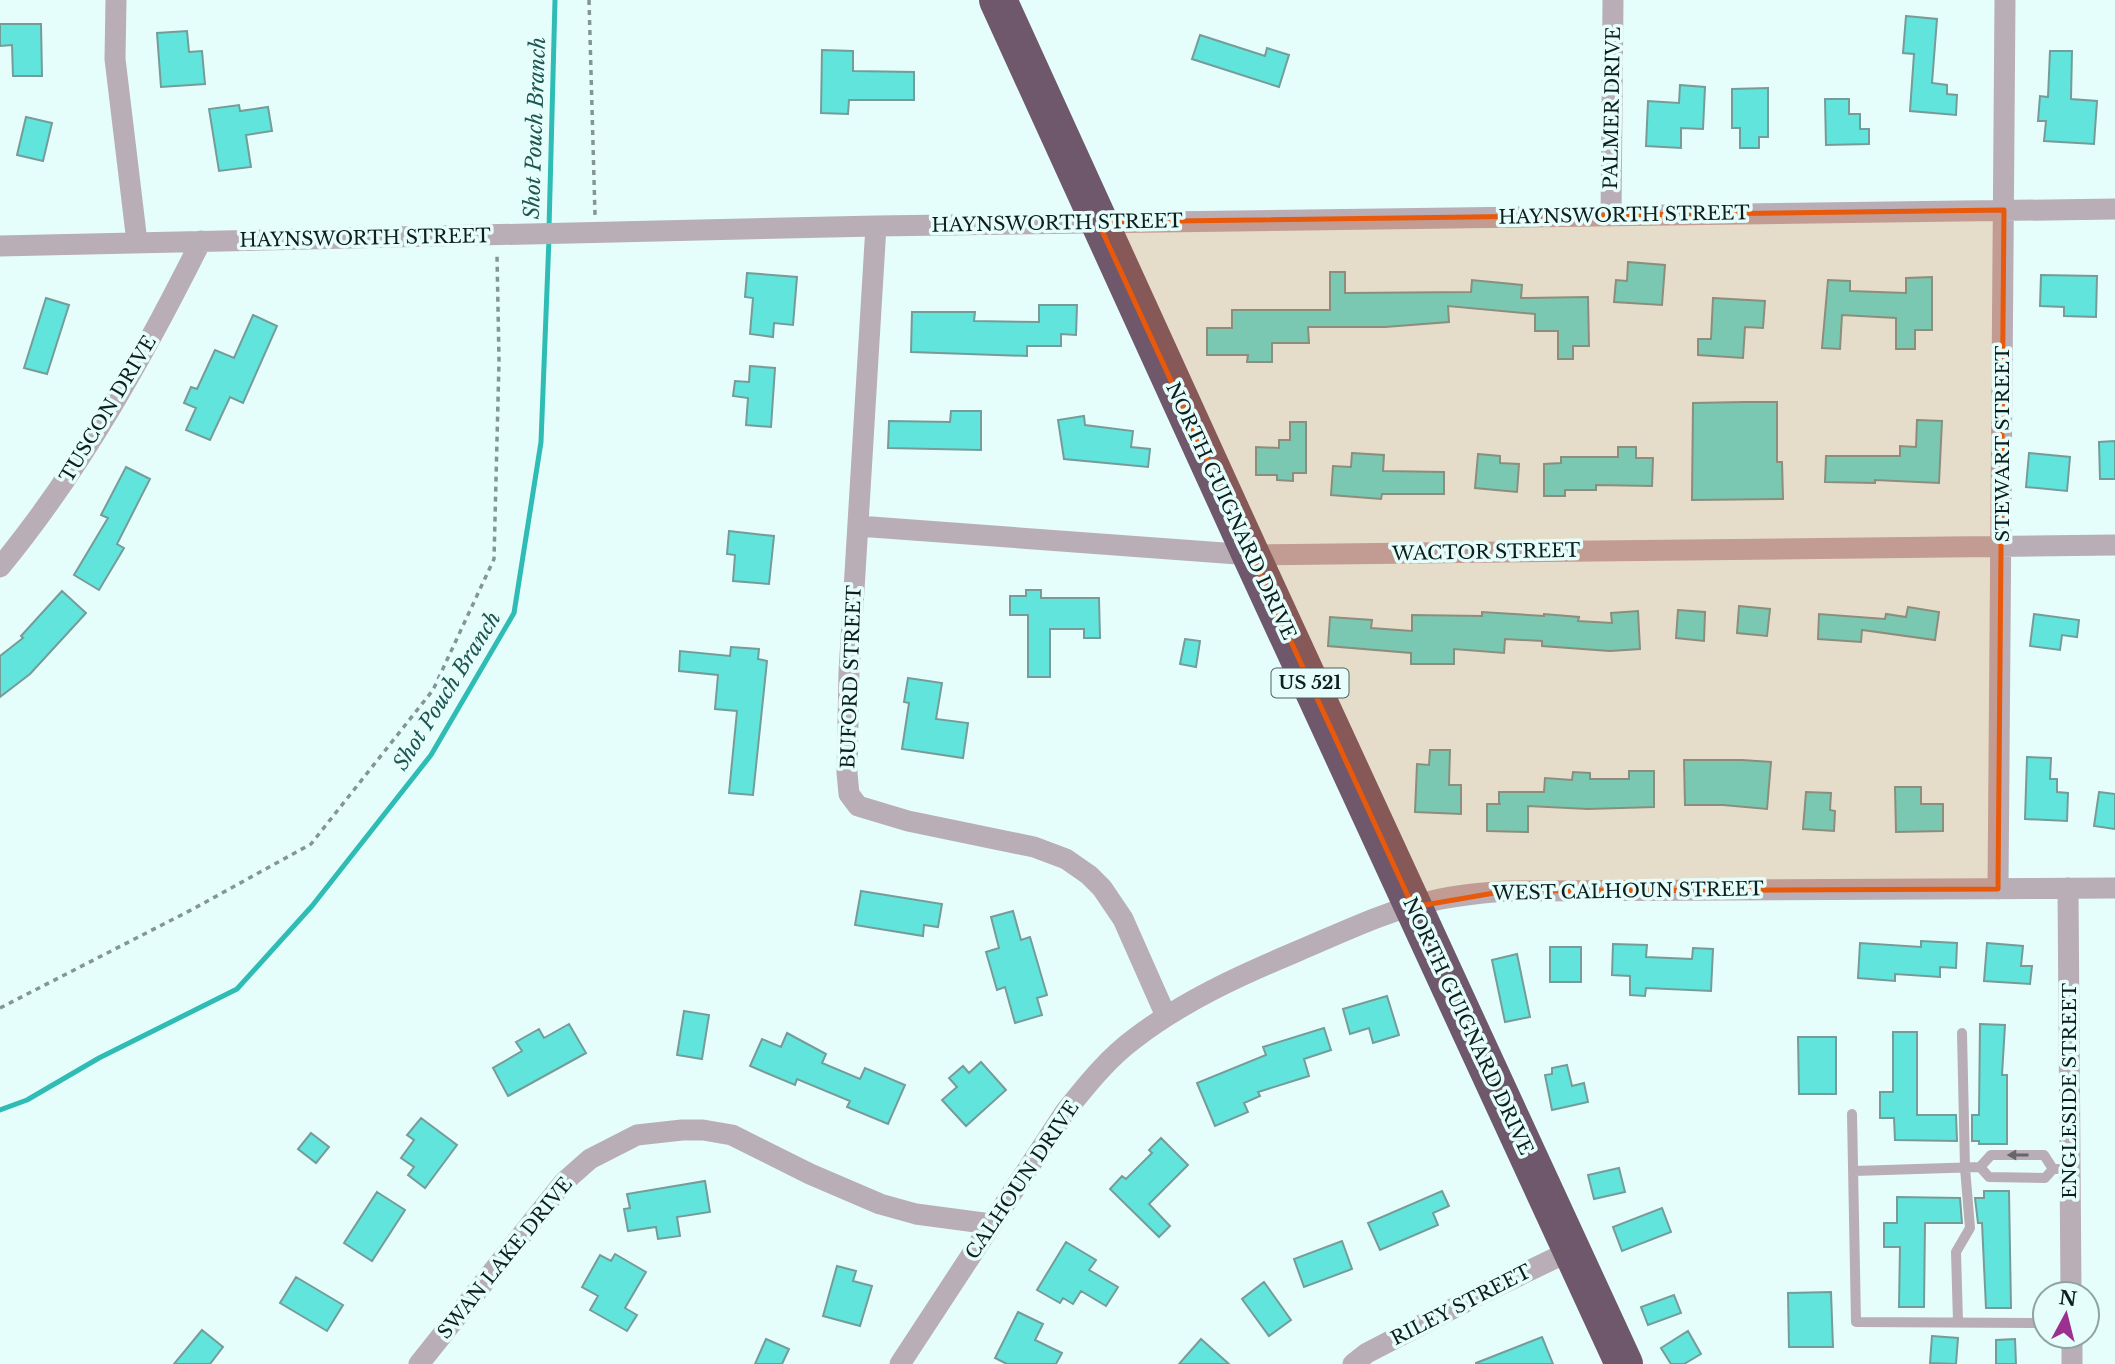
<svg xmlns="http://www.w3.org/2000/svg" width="2115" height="1364" font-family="'Libre Baskerville',serif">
  <rect width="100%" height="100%" fill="#e5fefb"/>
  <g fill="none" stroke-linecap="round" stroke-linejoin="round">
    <path stroke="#2fbcb5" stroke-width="5" d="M 549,228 L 555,0
      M 0,1110 L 27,1100 L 99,1058 L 237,989 L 312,906 L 431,755 L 514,613 L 541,442 L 549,238"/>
  </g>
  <path fill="#61e4dc" stroke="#759c99" stroke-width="2" d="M 1906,16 L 1937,19 L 1932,83 L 1947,85 L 1947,94 L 1957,95 L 1956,115 L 1910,111 L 1914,54 L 1903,53 Z
    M 0,24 L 41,24 L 42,76 L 13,76 L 12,45 L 0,46 Z
    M 187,31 L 189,52 L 202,51 L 205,84 L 161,87 L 157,33 Z
    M 1200,35 L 1265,56 L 1267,48 L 1289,55 L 1279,87 L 1192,59 Z
    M 822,50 L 853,51 L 853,71 L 914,72 L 914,100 L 849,100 L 848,114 L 821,113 Z
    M 2050,51 L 2072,51 L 2071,99 L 2097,101 L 2094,144 L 2044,141 L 2046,121 L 2038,121 L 2040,96 L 2048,97 Z
    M 1680,85 L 1705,87 L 1703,129 L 1681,128 L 1681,148 L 1646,146 L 1648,101 L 1679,103 Z
    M 1768,88 L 1768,137 L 1759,137 L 1759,148 L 1740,148 L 1740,128 L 1732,128 L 1732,89 Z
    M 1825,99 L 1849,99 L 1849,114 L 1860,114 L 1860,129 L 1869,129 L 1869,144 L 1826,145 Z
    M 239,105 L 240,111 L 268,107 L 272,131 L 246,135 L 251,167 L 219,171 L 209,109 Z
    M 26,117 L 52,123 L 43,161 L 17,155 Z
    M 1628,262 L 1665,265 L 1662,305 L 1614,302 L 1616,280 L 1627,281 Z
    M 1330,272 L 1345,272 L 1345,293 L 1471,292 L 1472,280 L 1522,285 L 1521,298 L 1588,297 L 1589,346 L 1573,346 L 1573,359 L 1558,359 L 1558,331 L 1535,331 L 1535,314 L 1448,306 L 1449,322 L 1385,327 L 1308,327 L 1309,343 L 1272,343 L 1272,362 L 1247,362 L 1248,355 L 1207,355 L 1207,328 L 1232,328 L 1232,310 L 1330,310 Z
    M 747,273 L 797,277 L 793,325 L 774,323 L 773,337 L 750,334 L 753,298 L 745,297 Z
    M 2041,275 L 2097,276 L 2096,317 L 2064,316 L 2064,307 L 2040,306 Z
    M 1932,277 L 1932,330 L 1915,330 L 1915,349 L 1896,349 L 1896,318 L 1842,315 L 1840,349 L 1822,348 L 1828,280 L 1850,281 L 1850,291 L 1906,293 L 1906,278 Z
    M 46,298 L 69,305 L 47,374 L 24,368 Z
    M 1713,298 L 1765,301 L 1763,328 L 1745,327 L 1743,358 L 1698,355 L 1698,339 L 1711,339 Z
    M 1039,305 L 1077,305 L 1076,335 L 1061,334 L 1061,346 L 1027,346 L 1027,356 L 911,352 L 912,312 L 975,312 L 974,321 L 1039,322 Z
    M 253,315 L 277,326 L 243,403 L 230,397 L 210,440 L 186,430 L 196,408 L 184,403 L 191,387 L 197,389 L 215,350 L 234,358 Z
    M 750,366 L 775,368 L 771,427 L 746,425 L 748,398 L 733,396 L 735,381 L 749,382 Z
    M 1744,402 L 1777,402 L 1777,462 L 1782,462 L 1783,499 L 1692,500 L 1693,403 Z
    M 951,411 L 981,411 L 981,450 L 888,448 L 889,421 L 950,422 Z
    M 1084,416 L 1085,425 L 1133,431 L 1131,447 L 1150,449 L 1148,467 L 1064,459 L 1058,420 Z
    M 1917,420 L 1942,421 L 1939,483 L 1875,480 L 1875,483 L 1825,482 L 1826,456 L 1900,456 L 1900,446 L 1916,447 Z
    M 1290,422 L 1306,422 L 1306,473 L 1293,473 L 1293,481 L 1277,480 L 1277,475 L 1256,475 L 1256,447 L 1279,448 L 1279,440 L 1290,440 Z
    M 2115,441 L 2115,479 L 2100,479 L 2099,442 Z
    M 1618,447 L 1636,447 L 1636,458 L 1653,458 L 1652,486 L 1596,485 L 1596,490 L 1565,490 L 1565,496 L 1544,496 L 1544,464 L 1561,463 L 1561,457 L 1618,457 Z
    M 1352,453 L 1384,455 L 1383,471 L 1444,472 L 1444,494 L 1382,494 L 1381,499 L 1331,495 L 1333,466 L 1351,467 Z
    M 2029,453 L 2070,457 L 2067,491 L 2026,487 Z
    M 1478,454 L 1500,456 L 1500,463 L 1519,464 L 1517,492 L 1475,488 Z
    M 126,467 L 150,479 L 117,544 L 124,548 L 99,590 L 74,575 L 108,518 L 101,515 Z
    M 729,531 L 774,536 L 769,584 L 733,581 L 735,555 L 727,554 Z
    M 1026,590 L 1041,590 L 1041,598 L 1099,598 L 1100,638 L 1084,638 L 1084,629 L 1050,629 L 1050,677 L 1028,677 L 1028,615 L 1010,615 L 1010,596 L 1026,596 Z
    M 62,591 L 86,613 L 30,674 L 0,697 L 0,656 L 23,638 L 21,636 Z
    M 1739,606 L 1770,609 L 1767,636 L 1737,633 Z
    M 1908,607 L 1939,612 L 1935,640 L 1862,630 L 1861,642 L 1818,639 L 1819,614 L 1885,619 L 1886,614 L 1906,617 Z
    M 1678,610 L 1705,612 L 1704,641 L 1676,638 Z
    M 1638,611 L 1640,649 L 1610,651 L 1542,646 L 1542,641 L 1505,639 L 1504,653 L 1454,649 L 1454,664 L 1411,664 L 1411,653 L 1328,646 L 1330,617 L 1372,620 L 1371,628 L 1412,631 L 1412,615 L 1482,616 L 1482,612 L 1544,616 L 1544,614 L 1579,617 L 1578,621 L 1612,623 L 1611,613 Z
    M 2034,614 L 2079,620 L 2077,637 L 2062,635 L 2060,650 L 2030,646 Z
    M 1185,639 L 1200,641 L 1196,667 L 1180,664 Z
    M 731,647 L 759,649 L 758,659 L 767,661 L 753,795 L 729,793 L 737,711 L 715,709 L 718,675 L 679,671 L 680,651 L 730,656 Z
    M 908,678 L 942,683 L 936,719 L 968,723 L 963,758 L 902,749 L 909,703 L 904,702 Z
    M 1430,750 L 1450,750 L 1449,785 L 1461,785 L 1461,814 L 1415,812 L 1417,764 L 1429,765 Z
    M 2027,757 L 2051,758 L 2050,779 L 2057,779 L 2057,792 L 2068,793 L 2067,821 L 2025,819 Z
    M 1684,760 L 1742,760 L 1771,762 L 1767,809 L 1723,805 L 1685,805 Z
    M 1629,771 L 1654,771 L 1654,807 L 1588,809 L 1528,806 L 1528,832 L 1487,831 L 1487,804 L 1501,804 L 1499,804 L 1499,792 L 1544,792 L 1545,778 L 1572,780 L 1573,772 L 1590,773 L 1590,779 L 1629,779 Z
    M 1895,787 L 1921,787 L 1921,804 L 1943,804 L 1943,831 L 1896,832 Z
    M 1806,792 L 1831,793 L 1830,810 L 1835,811 L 1834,831 L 1803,829 Z
    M 2099,792 L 2115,794 L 2115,829 L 2094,826 Z
    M 861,891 L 942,904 L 938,927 L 924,925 L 923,936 L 855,925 Z
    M 1013,911 L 1021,940 L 1030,937 L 1047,995 L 1037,998 L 1042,1015 L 1015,1023 L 1005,987 L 997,990 L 986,952 L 999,948 L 991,917 Z
    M 1921,941 L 1957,943 L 1956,968 L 1940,967 L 1940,977 L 1895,974 L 1895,981 L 1858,978 L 1860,943 L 1921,947 Z
    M 1987,943 L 2023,946 L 2021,966 L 2032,966 L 2030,984 L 1984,981 Z
    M 1613,944 L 1647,945 L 1646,957 L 1692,959 L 1693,948 L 1713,949 L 1711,991 L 1646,988 L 1645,996 L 1630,995 L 1630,976 L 1612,975 Z
    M 1550,947 L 1581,947 L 1581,982 L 1550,982 Z
    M 1517,954 L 1530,1017 L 1505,1022 L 1492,960 Z
    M 1387,996 L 1399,1035 L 1373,1043 L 1369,1028 L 1350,1034 L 1343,1009 Z
    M 684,1011 L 709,1015 L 702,1059 L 677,1055 Z
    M 569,1024 L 586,1053 L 508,1096 L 493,1068 L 522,1051 L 516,1042 L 539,1029 L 544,1038 Z
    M 1980,1024 L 2005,1025 L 2002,1075 L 2007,1075 L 2007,1144 L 1979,1144 L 1979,1141 L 1972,1141 L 1972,1115 L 1979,1115 Z
    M 1324,1028 L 1331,1050 L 1304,1059 L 1309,1076 L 1258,1092 L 1260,1096 L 1244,1103 L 1248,1112 L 1215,1126 L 1197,1083 L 1266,1055 L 1263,1047 Z
    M 1893,1032 L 1917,1032 L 1917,1115 L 1956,1115 L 1957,1141 L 1895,1140 L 1894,1118 L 1880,1118 L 1880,1092 L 1893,1092 Z
    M 787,1033 L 826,1054 L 822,1063 L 860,1079 L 865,1068 L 905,1085 L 888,1124 L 847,1107 L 850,1101 L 797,1079 L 795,1085 L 750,1066 L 762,1039 L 781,1047 Z
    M 1798,1037 L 1836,1037 L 1836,1094 L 1799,1094 Z
    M 981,1062 L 1006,1090 L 966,1126 L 942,1100 L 957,1087 L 949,1078 L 963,1066 L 969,1073 Z
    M 1567,1065 L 1572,1086 L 1584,1083 L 1588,1102 L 1552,1110 L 1545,1075 L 1552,1074 L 1552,1068 Z
    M 421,1118 L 457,1145 L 425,1188 L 408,1175 L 414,1167 L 401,1158 L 414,1140 L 407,1135 Z
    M 311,1133 L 329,1147 L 316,1163 L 298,1149 Z
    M 1161,1138 L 1188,1165 L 1149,1204 L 1170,1226 L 1159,1237 L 1110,1189 L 1122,1176 L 1126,1179 L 1152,1153 L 1149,1150 Z
    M 1619,1168 L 1625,1192 L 1594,1199 L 1588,1175 Z
    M 705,1181 L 710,1212 L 677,1217 L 680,1236 L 658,1239 L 656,1227 L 628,1231 L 624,1209 L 630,1208 L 627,1194 Z
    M 1442,1191 L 1449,1206 L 1433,1213 L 1438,1225 L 1380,1250 L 1368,1223 Z
    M 1984,1191 L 2009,1191 L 2011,1308 L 1986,1308 L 1982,1223 L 1978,1223 L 1975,1198 L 1984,1198 Z
    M 377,1192 L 405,1210 L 372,1261 L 344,1243 Z
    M 1897,1197 L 1960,1198 L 1962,1223 L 1925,1223 L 1924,1307 L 1899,1307 L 1900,1247 L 1884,1247 L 1884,1223 L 1897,1223 Z
    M 1662,1208 L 1671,1232 L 1622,1251 L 1613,1227 Z
    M 1342,1241 L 1352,1269 L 1304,1287 L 1294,1259 Z
    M 1066,1242 L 1096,1260 L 1089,1270 L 1118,1287 L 1106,1306 L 1081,1291 L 1073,1304 L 1063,1298 L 1060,1303 L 1037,1290 Z
    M 615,1254 L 646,1272 L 625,1308 L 637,1315 L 627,1331 L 590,1310 L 598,1296 L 582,1287 L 600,1255 L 611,1261 Z
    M 837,1266 L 856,1271 L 853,1281 L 872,1286 L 860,1326 L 823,1316 Z
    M 296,1277 L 343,1305 L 327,1331 L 280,1303 Z
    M 1264,1282 L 1291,1320 L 1269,1336 L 1242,1299 Z
    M 1831,1292 L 1833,1347 L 1789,1347 L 1788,1293 Z
    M 1674,1295 L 1681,1313 L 1648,1325 L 1641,1307 Z
    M 1018,1312 L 1043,1324 L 1035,1340 L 1062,1353 L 1056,1364 L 1007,1364 L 995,1358 Z
    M 202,1330 L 223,1347 L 210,1364 L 174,1364 Z
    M 1688,1331 L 1701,1354 L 1684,1364 L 1671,1364 L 1661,1348 Z
    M 1932,1336 L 1958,1338 L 1956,1364 L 1930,1363 Z
    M 1542,1337 L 1553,1364 L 1476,1364 L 1476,1363 Z
    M 766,1339 L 789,1349 L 782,1364 L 755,1364 Z
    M 1201,1339 L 1229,1364 L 1179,1364 Z
    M 2015,1339 L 2016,1364 L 1996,1364 L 1996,1340 Z"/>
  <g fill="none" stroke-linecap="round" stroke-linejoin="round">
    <path stroke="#829795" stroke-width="3.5" stroke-dasharray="5 5" stroke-linecap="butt" d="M 589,0 L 595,215
      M 0,1008 L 193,909 L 311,844 L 433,690 L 494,559 L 499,361 L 497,255"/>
    <path stroke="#b9adb6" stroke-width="10" d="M 1852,1114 L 1856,1322 L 2045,1323
      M 1980,1167 L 1989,1177 L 2045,1178 L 2053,1169 L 2060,1169
      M 1854,1171 L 1980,1167 L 1991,1155 L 2044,1155 L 2053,1169
      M 1958,1322 L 1956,1252 L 1970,1228 L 1965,1168 L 1962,1033"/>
    <path stroke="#b9adb6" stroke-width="21" d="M 116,0 L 115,59 L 137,242
      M 1611,215 L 1613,0
      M 876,226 L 849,672 L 847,773 L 849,794 L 858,806 L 908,821 L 1034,847 L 1066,859 L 1089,875 L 1102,888 L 1123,919 L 1166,1016
      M 0,246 L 876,226 L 2115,209
      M 858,526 L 1251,555 L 2115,545
      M 0,567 C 81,469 144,355 201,241
      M 2068,888 L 2071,1294
      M 1998,889 L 2005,0
      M 2072,1336 L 2072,1364
      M 419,1364 L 564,1182 L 590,1159 L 637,1135 L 682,1130 L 703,1130 L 732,1135 L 810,1174 L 880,1204 L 916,1214 L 991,1224
      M 900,1364 L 1065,1112 C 1086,1086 1107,1059 1134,1039 C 1183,1001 1241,975 1298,951 C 1341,933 1385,911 1432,901 C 1456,895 1481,893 1506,891 L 2115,888
      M 1353,1364 L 1367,1353 L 1483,1293 L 1572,1250"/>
    <path stroke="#70586c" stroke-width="38" d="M 998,0 L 1251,555 L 1624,1364"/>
  </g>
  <defs><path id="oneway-solid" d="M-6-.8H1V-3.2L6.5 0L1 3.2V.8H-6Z" transform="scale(1.75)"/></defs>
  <use fill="#64666a" href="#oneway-solid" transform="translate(2018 1155) rotate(180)"/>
  <path fill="#e8590c" fill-opacity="0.2" stroke="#e8590c" stroke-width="5" stroke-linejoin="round" d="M 2004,210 L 1998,889 L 1506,891 L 1413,907 L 1098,222 Z"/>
  <g text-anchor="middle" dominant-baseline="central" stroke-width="7" stroke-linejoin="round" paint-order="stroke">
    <rect fill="#e5fefb" stroke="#4e6160" stroke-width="2" x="1271.5" y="668.5" width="77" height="29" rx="5"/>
    <g font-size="18" font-weight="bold" fill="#0e1e1d">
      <text x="1310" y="683">US 521</text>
    </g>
    <g font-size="19" fill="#0e1e1d" stroke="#e5fefb">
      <text transform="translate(1612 108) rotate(-89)">PALMER DRIVE</text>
      <text transform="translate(1624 215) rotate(-1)">HAYNSWORTH STREET</text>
      <text transform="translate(1057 223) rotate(-1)">HAYNSWORTH STREET</text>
      <text transform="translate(365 238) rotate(-1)">HAYNSWORTH STREET</text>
      <text transform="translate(108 409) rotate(-59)">TUSCON DRIVE</text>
      <text transform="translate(2002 444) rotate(-90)">STEWART STREET</text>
      <text transform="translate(1231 511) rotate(65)">NORTH GUIGNARD DRIVE</text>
      <text transform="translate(1486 552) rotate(-1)">WACTOR STREET</text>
      <text transform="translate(851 677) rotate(-88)">BUFORD STREET</text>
      <text transform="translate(1628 891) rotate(-1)">WEST CALHOUN STREET</text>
      <text transform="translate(1468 1026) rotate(65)">NORTH GUIGNARD DRIVE</text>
      <text transform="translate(2069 1091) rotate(-90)">ENGLESIDE STREET</text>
      <text transform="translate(1022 1180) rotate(-56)">CALHOUN DRIVE</text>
      <text transform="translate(505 1258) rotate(-51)">SWAN LAKE DRIVE</text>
      <text transform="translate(1461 1305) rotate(-27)">RILEY STREET</text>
    </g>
    <g font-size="21" font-style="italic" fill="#1e5652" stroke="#e5fefb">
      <text transform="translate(535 128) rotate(-88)">Shot Pouch Branch</text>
      <text transform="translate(447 691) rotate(-58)">Shot Pouch Branch</text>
    </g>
  </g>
  <g transform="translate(2066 1315) rotate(7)"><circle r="33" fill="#e5fefb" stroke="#8fa4a2" stroke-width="2"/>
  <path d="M0-5L12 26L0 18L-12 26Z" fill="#9c3091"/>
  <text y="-10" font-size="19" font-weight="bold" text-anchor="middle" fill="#0e1e1d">N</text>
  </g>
</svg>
